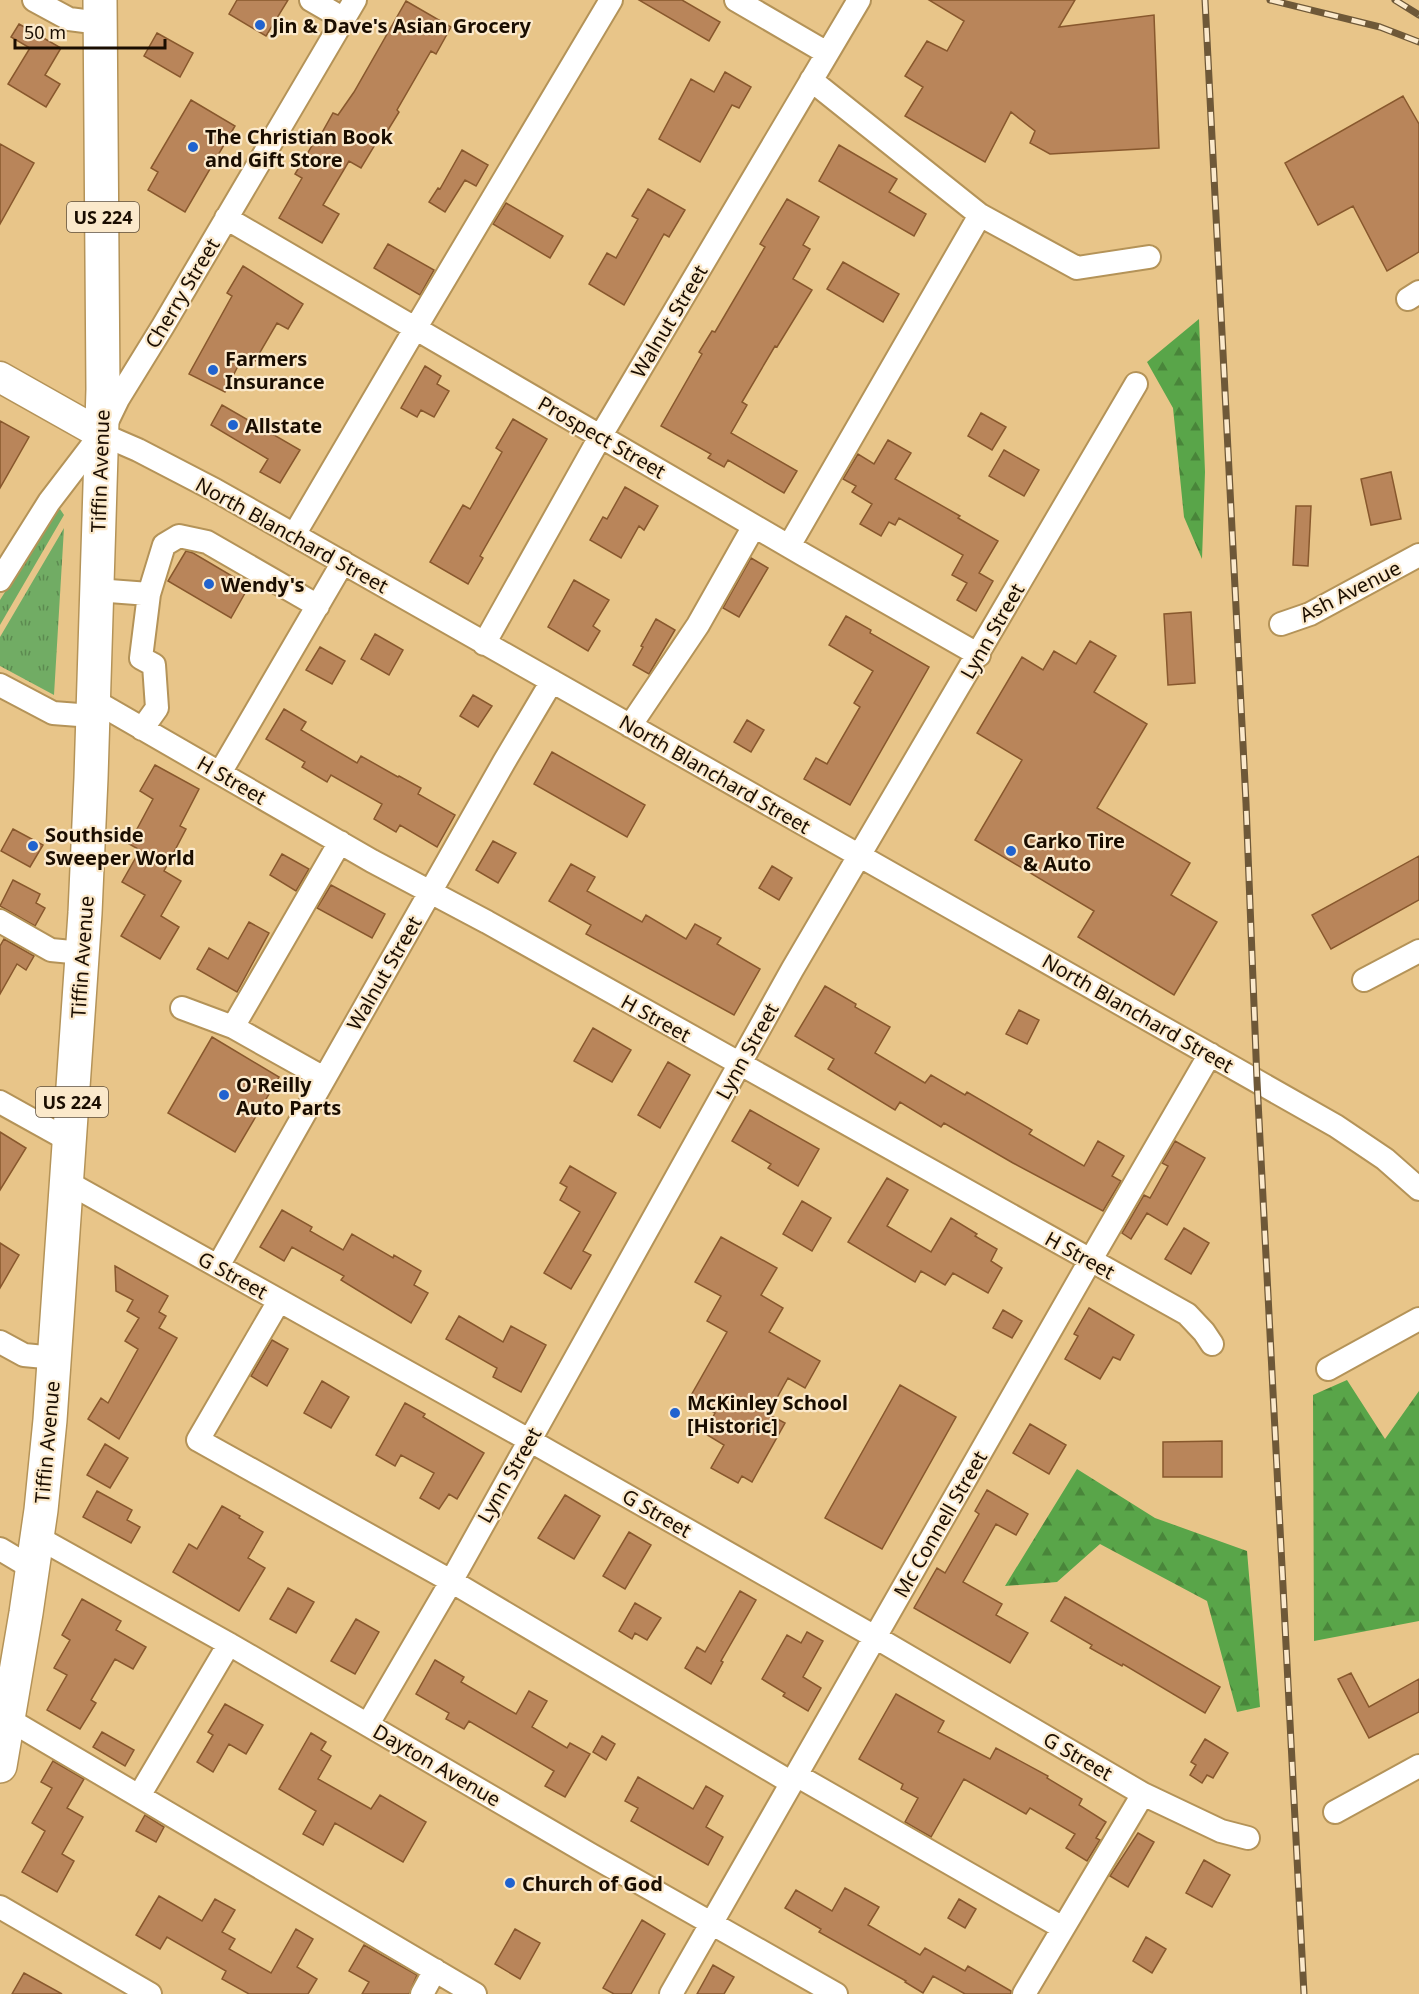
<svg xmlns="http://www.w3.org/2000/svg" width="1419" height="1994" font-family="'Noto Sans',sans-serif">
  <defs>
    <pattern id="grass-tufts" width="24" height="20" patternUnits="userSpaceOnUse" patternTransform="scale(1.5)"><rect width="24" height="20" fill="#71ac64"/><path d="M3 7l-1-3M5 7V3M7 7l1-3M15 17l-1-3M17 17v-4M19 17l1-3" fill="none" stroke="#5c8a50"/></pattern>
    <pattern id="forest-firs" width="22" height="20" patternUnits="userSpaceOnUse" patternTransform="scale(1.5)"><rect width="22" height="20" fill="#59a549"/><path d="M5 1l3.5 6h-7zM16 11l3.5 6h-7z" fill="#49853a"/></pattern>
  </defs>
  <rect width="100%" height="100%" fill="#e8c589"/>
  <path fill="url(#grass-tufts)" d="M 60,509 L 64,515 L 0,625 L 0,600 L 56,510 Z
    M 64,528 L 54,695 L 0,666 L 0,637 Z"/>
  <path fill="url(#forest-firs)" d="M 1199,319 L 1205,472 L 1202,559 L 1184,517 L 1173,408 L 1147,362 Z
    M 1347,1380 L 1385,1439 L 1419,1391 L 1419,1621 L 1314,1641 L 1313,1395 Z
    M 1077,1469 L 1155,1518 L 1247,1551 L 1260,1707 L 1237,1712 L 1207,1601 L 1100,1544 L 1057,1582 L 1005,1586 Z"/>
  <path fill="#b9855a" stroke="#88582d" stroke-width="1.5" d="M 237,0 L 288,0 L 266,36 L 229,14 Z
    M 639,0 L 682,0 L 720,22 L 709,41 Z
    M 929,0 L 1075,0 L 1059,27 L 1154,15 L 1159,148 L 1050,154 L 1030,143 L 1035,131 L 1011,112 L 985,162 L 905,116 L 923,87 L 905,76 L 927,41 L 947,51 L 964,21 Z
    M 406,1 L 451,27 L 436,54 L 431,51 L 397,110 L 399,112 L 385,135 L 382,133 L 361,168 L 349,161 L 323,205 L 339,214 L 322,243 L 279,218 L 302,178 L 295,174 L 313,144 L 315,145 L 333,113 L 338,115 L 354,92 Z
    M 19,24 L 61,48 L 45,75 L 60,84 L 46,107 L 8,84 L 30,48 L 11,37 Z
    M 157,33 L 193,53 L 180,77 L 144,56 Z
    M 725,72 L 751,87 L 739,108 L 732,105 L 700,162 L 659,139 L 691,79 L 714,92 Z
    M 1403,96 L 1419,124 L 1419,252 L 1387,271 L 1353,206 L 1318,225 L 1285,163 Z
    M 191,100 L 235,126 L 185,212 L 148,190 L 158,172 L 151,168 Z
    M 0,144 L 34,163 L 0,224 Z
    M 839,145 L 897,179 L 889,192 L 926,214 L 914,236 L 819,181 Z
    M 462,150 L 488,165 L 476,186 L 465,180 L 445,212 L 429,202 L 438,188 L 440,189 Z
    M 648,189 L 685,210 L 669,237 L 664,234 L 624,305 L 589,284 L 607,253 L 616,258 L 638,219 L 632,216 Z
    M 787,199 L 819,217 L 803,245 L 810,249 L 793,279 L 812,290 L 777,347 L 775,346 L 742,402 L 747,405 L 731,433 L 797,471 L 784,493 L 728,460 L 724,467 L 708,458 L 711,454 L 661,426 L 702,354 L 699,352 L 712,331 L 715,332 L 765,247 L 760,244 Z
    M 506,203 L 563,236 L 550,258 L 493,224 Z
    M 388,244 L 434,270 L 420,295 L 374,268 Z
    M 843,262 L 899,294 L 883,322 L 827,289 Z
    M 243,266 L 303,304 L 288,329 L 277,323 L 255,361 L 244,354 L 225,392 L 189,374 L 232,296 L 227,293 Z
    M 425,366 L 441,376 L 437,384 L 449,391 L 434,417 L 421,410 L 417,417 L 401,408 Z
    M 222,405 L 300,450 L 280,483 L 260,472 L 268,459 L 211,425 Z
    M 981,413 L 1006,427 L 992,450 L 968,436 Z
    M 513,419 L 547,439 L 480,556 L 483,558 L 468,584 L 430,562 L 463,505 L 470,509 L 502,452 L 496,448 Z
    M 0,421 L 29,437 L 0,488 Z
    M 888,440 L 911,453 L 895,479 L 960,516 L 958,518 L 998,541 L 979,573 L 993,581 L 976,611 L 957,600 L 967,583 L 952,575 L 963,555 L 899,518 L 895,525 L 889,522 L 881,536 L 860,524 L 872,504 L 852,492 L 856,486 L 843,479 L 858,454 L 874,464 Z
    M 1004,450 L 1039,470 L 1024,496 L 989,476 Z
    M 1391,472 L 1401,519 L 1371,525 L 1361,479 Z
    M 625,487 L 658,506 L 644,530 L 639,526 L 621,558 L 590,540 L 603,517 L 607,519 Z
    M 1296,506 L 1311,506 L 1308,566 L 1293,565 Z
    M 186,551 L 193,553 L 249,586 L 231,618 L 168,581 Z
    M 751,558 L 768,568 L 739,617 L 723,608 Z
    M 574,580 L 609,600 L 593,626 L 600,631 L 588,651 L 548,627 Z
    M 1191,612 L 1195,683 L 1168,685 L 1164,614 Z
    M 846,616 L 871,630 L 870,633 L 929,667 L 850,805 L 804,779 L 816,758 L 827,764 L 860,707 L 854,703 L 873,671 L 829,645 Z
    M 656,619 L 675,630 L 649,674 L 633,665 L 643,647 L 641,646 Z
    M 375,634 L 403,650 L 389,675 L 361,659 Z
    M 1090,641 L 1116,656 L 1094,692 L 1147,724 L 1097,808 L 1190,863 L 1171,895 L 1217,922 L 1174,995 L 1078,937 L 1094,911 L 975,840 L 1022,760 L 977,733 L 1022,657 L 1043,670 L 1054,651 L 1076,664 Z
    M 320,647 L 345,661 L 332,684 L 306,670 Z
    M 473,695 L 492,706 L 478,727 L 460,716 Z
    M 284,709 L 306,722 L 301,730 L 357,763 L 361,756 L 398,777 L 399,776 L 421,788 L 418,794 L 455,815 L 437,847 L 400,825 L 396,832 L 374,819 L 382,804 L 331,775 L 327,782 L 302,767 L 305,762 L 266,739 Z
    M 747,720 L 764,730 L 751,752 L 734,742 Z
    M 552,752 L 645,805 L 627,837 L 534,784 Z
    M 155,765 L 199,789 L 180,826 L 186,829 L 164,871 L 181,881 L 161,916 L 179,927 L 160,959 L 121,936 L 145,895 L 122,882 L 140,850 L 129,844 L 153,799 L 140,791 Z
    M 13,829 L 43,845 L 30,867 L 1,851 Z
    M 493,841 L 516,853 L 498,883 L 476,870 Z
    M 282,854 L 309,869 L 296,891 L 270,875 Z
    M 1419,856 L 1419,900 L 1331,949 L 1312,915 Z
    M 571,864 L 595,877 L 587,891 L 642,922 L 646,915 L 686,939 L 695,924 L 721,938 L 717,944 L 760,969 L 734,1015 L 586,934 L 591,925 L 549,901 Z
    M 772,866 L 792,878 L 779,900 L 759,888 Z
    M 13,880 L 40,894 L 36,903 L 45,908 L 35,926 L 0,906 Z
    M 331,885 L 385,914 L 372,938 L 317,908 Z
    M 249,922 L 269,933 L 237,992 L 197,969 L 209,948 L 228,959 Z
    M 4,939 L 34,956 L 26,970 L 17,964 L 0,994 L 0,946 Z
    M 825,986 L 856,1004 L 855,1007 L 890,1027 L 875,1053 L 925,1083 L 931,1075 L 965,1095 L 967,1092 L 1032,1130 L 1029,1134 L 1084,1166 L 1098,1141 L 1124,1156 L 1112,1176 L 1121,1181 L 1103,1211 L 1013,1163 L 944,1123 L 941,1127 L 900,1102 L 895,1110 L 828,1069 L 834,1059 L 795,1036 Z
    M 1019,1010 L 1039,1020 L 1027,1044 L 1006,1034 Z
    M 593,1028 L 631,1050 L 612,1082 L 574,1061 Z
    M 212,1037 L 279,1077 L 235,1152 L 168,1113 Z
    M 668,1062 L 690,1075 L 660,1128 L 638,1115 Z
    M 750,1110 L 819,1149 L 798,1186 L 768,1168 L 771,1164 L 732,1141 Z
    M 0,1132 L 26,1148 L 0,1190 Z
    M 1175,1141 L 1205,1158 L 1167,1225 L 1147,1213 L 1131,1239 L 1122,1233 L 1144,1195 L 1150,1198 L 1168,1166 L 1162,1163 Z
    M 570,1166 L 616,1193 L 583,1251 L 591,1255 L 571,1289 L 544,1273 L 580,1212 L 560,1200 L 567,1187 L 560,1183 Z
    M 887,1178 L 908,1190 L 887,1226 L 931,1252 L 951,1218 L 977,1234 L 975,1236 L 997,1249 L 991,1261 L 1002,1268 L 988,1293 L 953,1273 L 945,1285 L 921,1271 L 915,1282 L 848,1242 Z
    M 802,1201 L 831,1218 L 812,1251 L 783,1234 Z
    M 282,1210 L 312,1227 L 310,1231 L 343,1250 L 352,1234 L 393,1258 L 394,1255 L 421,1271 L 414,1285 L 428,1293 L 411,1323 L 341,1280 L 344,1276 L 299,1251 L 292,1247 L 284,1261 L 260,1247 Z
    M 1184,1228 L 1209,1243 L 1191,1274 L 1165,1259 Z
    M 721,1237 L 777,1268 L 761,1295 L 783,1308 L 769,1332 L 820,1361 L 805,1388 L 788,1378 L 768,1414 L 785,1423 L 752,1482 L 742,1476 L 738,1483 L 711,1468 L 724,1445 L 704,1433 L 715,1413 L 689,1399 L 727,1332 L 707,1321 L 721,1296 L 695,1282 Z
    M 0,1243 L 19,1255 L 0,1288 Z
    M 115,1266 L 168,1296 L 159,1312 L 166,1316 L 159,1328 L 177,1338 L 119,1439 L 88,1419 L 101,1398 L 108,1403 L 138,1349 L 125,1341 L 139,1318 L 127,1311 L 133,1300 L 116,1291 Z
    M 1089,1308 L 1134,1335 L 1120,1360 L 1113,1357 L 1100,1379 L 1065,1359 L 1078,1336 L 1074,1334 Z
    M 1003,1310 L 1022,1321 L 1012,1338 L 993,1328 Z
    M 459,1316 L 503,1342 L 511,1326 L 546,1345 L 521,1392 L 493,1377 L 497,1368 L 446,1339 Z
    M 272,1340 L 288,1349 L 267,1386 L 251,1376 Z
    M 322,1381 L 349,1397 L 331,1428 L 304,1413 Z
    M 900,1385 L 956,1417 L 882,1549 L 825,1518 Z
    M 405,1403 L 425,1414 L 423,1417 L 484,1453 L 457,1499 L 449,1494 L 439,1509 L 420,1498 L 434,1473 L 401,1455 L 395,1466 L 376,1455 Z
    M 1030,1424 L 1066,1445 L 1049,1474 L 1013,1453 Z
    M 1222,1441 L 1222,1477 L 1163,1477 L 1163,1442 Z
    M 105,1444 L 128,1458 L 110,1488 L 87,1475 Z
    M 987,1490 L 1028,1514 L 1016,1535 L 996,1524 L 963,1582 L 1002,1604 L 996,1615 L 1028,1633 L 1010,1663 L 914,1608 L 937,1568 L 945,1573 L 979,1514 L 975,1511 Z
    M 97,1491 L 132,1510 L 127,1520 L 140,1527 L 131,1543 L 83,1517 Z
    M 565,1495 L 600,1516 L 574,1559 L 538,1538 Z
    M 222,1506 L 240,1516 L 239,1518 L 263,1532 L 248,1558 L 265,1568 L 239,1611 L 173,1572 L 189,1544 L 197,1549 Z
    M 629,1532 L 651,1545 L 625,1589 L 603,1576 Z
    M 288,1588 L 314,1602 L 296,1633 L 270,1619 Z
    M 740,1591 L 756,1600 L 721,1661 L 723,1662 L 711,1684 L 685,1668 L 697,1647 L 705,1652 Z
    M 1065,1597 L 1220,1687 L 1205,1713 L 1123,1664 L 1122,1666 L 1090,1648 L 1092,1645 L 1051,1621 Z
    M 82,1599 L 121,1621 L 116,1630 L 146,1647 L 133,1669 L 115,1659 L 91,1700 L 96,1703 L 80,1729 L 47,1710 L 67,1675 L 54,1668 L 70,1640 L 62,1635 Z
    M 635,1603 L 661,1618 L 647,1640 L 635,1633 L 632,1639 L 619,1631 Z
    M 356,1619 L 379,1632 L 355,1674 L 331,1661 Z
    M 807,1632 L 823,1641 L 803,1677 L 821,1688 L 808,1711 L 783,1696 L 785,1693 L 762,1679 L 787,1635 L 801,1643 Z
    M 435,1660 L 464,1677 L 461,1682 L 516,1714 L 529,1691 L 547,1701 L 532,1727 L 567,1748 L 570,1743 L 590,1754 L 565,1797 L 545,1786 L 554,1771 L 469,1721 L 464,1729 L 446,1719 L 449,1713 L 416,1694 Z
    M 1351,1673 L 1369,1707 L 1419,1679 L 1419,1712 L 1369,1738 L 1338,1679 Z
    M 896,1694 L 944,1721 L 938,1732 L 990,1759 L 996,1748 L 1048,1776 L 1047,1778 L 1082,1799 L 1079,1805 L 1106,1822 L 1096,1838 L 1100,1840 L 1087,1861 L 1066,1848 L 1075,1834 L 1030,1808 L 1026,1814 L 964,1779 L 931,1837 L 905,1822 L 918,1798 L 901,1789 L 903,1784 L 859,1759 Z
    M 225,1704 L 263,1725 L 246,1754 L 229,1744 L 213,1772 L 197,1762 L 213,1735 L 208,1732 Z
    M 102,1732 L 134,1750 L 125,1766 L 93,1747 Z
    M 311,1733 L 326,1742 L 321,1750 L 331,1756 L 318,1779 L 371,1809 L 380,1795 L 426,1822 L 403,1862 L 335,1823 L 323,1845 L 303,1834 L 316,1811 L 279,1789 Z
    M 602,1736 L 615,1744 L 606,1760 L 593,1752 Z
    M 1205,1739 L 1228,1753 L 1213,1778 L 1207,1775 L 1202,1783 L 1190,1775 L 1196,1765 L 1191,1762 Z
    M 53,1761 L 84,1779 L 67,1808 L 83,1817 L 62,1854 L 74,1861 L 57,1892 L 22,1872 L 45,1831 L 32,1823 L 52,1788 L 41,1782 Z
    M 638,1777 L 693,1809 L 706,1786 L 723,1796 L 706,1827 L 723,1837 L 708,1865 L 631,1821 L 638,1808 L 625,1801 Z
    M 145,1815 L 164,1827 L 156,1842 L 136,1831 Z
    M 1138,1833 L 1154,1842 L 1128,1887 L 1110,1876 Z
    M 1204,1860 L 1230,1875 L 1212,1907 L 1186,1893 Z
    M 845,1888 L 879,1907 L 868,1925 L 920,1955 L 925,1948 L 965,1971 L 968,1966 L 1011,1991 L 1011,1994 L 965,1994 L 933,1976 L 923,1993 L 905,1982 L 906,1981 L 819,1932 L 821,1929 L 785,1908 L 796,1890 L 832,1911 Z
    M 159,1896 L 202,1921 L 215,1899 L 235,1910 L 222,1932 L 235,1939 L 229,1949 L 271,1973 L 296,1929 L 313,1939 L 297,1967 L 317,1979 L 308,1994 L 249,1994 L 222,1979 L 226,1971 L 167,1937 L 160,1949 L 136,1935 Z
    M 959,1899 L 976,1909 L 965,1928 L 948,1918 Z
    M 642,1920 L 665,1934 L 631,1994 L 614,1994 L 603,1988 Z
    M 515,1929 L 540,1943 L 520,1979 L 495,1964 Z
    M 1146,1937 L 1166,1949 L 1152,1973 L 1133,1961 Z
    M 364,1945 L 417,1975 L 409,1994 L 362,1994 L 369,1982 L 349,1971 Z
    M 713,1965 L 734,1977 L 724,1994 L 697,1994 Z
    M 24,1973 L 62,1994 L 12,1994 Z"/>
  <g fill="none" stroke-linecap="round" stroke-linejoin="round">
    <g stroke="#b49358" stroke-width="26">
      <path id="minor" d="M 34,0 L 69,19 L 100,23
        M 311,0 L 344,19
        M 736,0 L 827,53
        M 811,80 L 980,215 L 1077,268 L 1149,257
        M 226,218 L 804,555 L 979,655
        M 1408,299 L 1419,292
        M 101,434 L 138,450 L 215,490 L 1336,1126 L 1385,1159 L 1419,1189
        M 294,535 L 415,329 L 611,0
        M 789,546 L 980,215
        M 0,580 L 49,502 L 101,434 L 118,399 L 163,326 L 355,0
        M 96,590 L 149,594 L 141,658 L 154,665 L 157,708 L 142,729
        M 149,594 L 164,545 L 179,536 L 207,542 L 318,606
        M 1281,624 L 1310,614 L 1419,555
        M 484,644 L 600,437 L 859,0
        M 0,685 L 53,713 L 92,716
        M 93,700 L 372,861 L 487,922 L 1187,1314 L 1204,1332 L 1212,1344
        M 630,726 L 698,625 L 754,526
        M 220,773 L 343,562
        M 0,921 L 51,950 L 82,953
        M 1364,980 L 1419,951
        M 182,1008 L 233,1027
        M 324,1078 L 233,1027 L 340,842
        M 0,1102 L 70,1141
        M 67,1182 L 529,1440 L 875,1637 L 1143,1794 L 1221,1831 L 1248,1838
        M 218,1266 L 504,762 L 552,681
        M 279,1301 L 198,1440 L 451,1581 L 792,1783
        M 0,1342 L 24,1355 L 55,1358
        M 1328,1369 L 1419,1319
        M 37,1537 L 229,1644 L 591,1855 L 836,1994
        M 0,1549 L 32,1568
        M 8,1719 L 475,1994
        M 368,1724 L 448,1587 L 792,970 L 1136,384
        M 796,1775 L 1063,1928
        M 139,1796 L 229,1644
        M 1335,1812 L 1419,1766
        M 0,1907 L 150,1994
        M 422,1994 L 435,1970
        M 671,1994 L 1090,1261 L 1210,1054
        M 1024,1994 L 1143,1794"/>
    </g>
    <g stroke="#b49358" stroke-width="33">
      <path id="major" d="M 0,377 L 101,434"/>
    </g>
    <g stroke="#b49358" stroke-width="36">
      <path id="highway" d="M 0,1766 L 26,1613 L 41,1510 L 50,1420 L 85,913 L 91,778 L 103,389 L 100,0"/>
    </g>
    <use href="#minor" stroke="#fff" stroke-width="22"/>
    <use href="#major" stroke="#fff" stroke-width="30"/>
    <use href="#highway" stroke="#fff" stroke-width="33"/>
    <g stroke="#6e5838" stroke-width="7">
      <path id="rail" d="M 1205,0 L 1246,803 L 1257,1081 L 1304,1994
        M 1270,0 L 1380,27 L 1419,42
        M 1395,0 L 1419,15"/>
    </g>
    <use href="#rail" stroke="#fbe9cb" stroke-width="4.5" stroke-dasharray="14" stroke-linecap="butt"/>
  </g>
  <g fill="#2163cf" stroke="#fbe9cb" stroke-width="2">
    <circle cx="260" cy="25" r="6"/>
    <circle cx="193" cy="147" r="6"/>
    <circle cx="213" cy="370" r="6"/>
    <circle cx="233" cy="425" r="6"/>
    <circle cx="209" cy="584" r="6"/>
    <circle cx="33" cy="846" r="6"/>
    <circle cx="1011" cy="851" r="6"/>
    <circle cx="224" cy="1095" r="6"/>
    <circle cx="675" cy="1413" r="6"/>
    <circle cx="510" cy="1883" r="6"/>
  </g>
  <g text-anchor="middle" dominant-baseline="central" stroke-width="4.5" stroke-linejoin="round" paint-order="stroke">
    <g fill="#fbe9cb" stroke="#5e4f3d" stroke-width="1.5">
      <rect x="67" y="202" width="72" height="30" rx="4.5"/>
      <rect x="36" y="1087" width="72" height="30" rx="4.5"/>
    </g>
    <g font-size="18" font-weight="bold" fill="#1a0d00">
      <text x="103" y="217">US 224</text>
      <text x="72" y="1102">US 224</text>
    </g>
    <g font-size="20" font-weight="bold" fill="#1a0d00" stroke="#fbe9cb" text-anchor="start">
      <text x="272" y="25">Jin &amp; Dave's Asian Grocery</text>
      <text x="205" y="136">The Christian Book<tspan x="205" dy="23">and Gift Store</tspan></text>
      <text x="225" y="358">Farmers<tspan x="225" dy="23">Insurance</tspan></text>
      <text x="245" y="425">Allstate</text>
      <text x="221" y="584">Wendy's</text>
      <text x="45" y="834">Southside<tspan x="45" dy="23">Sweeper World</tspan></text>
      <text x="1023" y="840">Carko Tire<tspan x="1023" dy="23">&amp; Auto</tspan></text>
      <text x="236" y="1084">O'Reilly<tspan x="236" dy="23">Auto Parts</tspan></text>
      <text x="687" y="1402">McKinley School<tspan x="687" dy="23">[Historic]</tspan></text>
      <text x="522" y="1883">Church of God</text>
    </g>
    <g font-size="20" fill="#1a0d00" stroke="#fbe9cb">
      <text transform="translate(182 293) rotate(-59)">Cherry Street</text>
      <text transform="translate(669 321) rotate(-59)">Walnut Street</text>
      <text transform="translate(602 437) rotate(30)">Prospect Street</text>
      <text transform="translate(100 471) rotate(-88)">Tiffin Avenue</text>
      <text transform="translate(292 535) rotate(29)">North Blanchard Street</text>
      <text transform="translate(1350 591) rotate(-27)">Ash Avenue</text>
      <text transform="translate(992 631) rotate(-60)">Lynn Street</text>
      <text transform="translate(715 774) rotate(30)">North Blanchard Street</text>
      <text transform="translate(232 780) rotate(30)">H Street</text>
      <text transform="translate(82 957) rotate(-86)">Tiffin Avenue</text>
      <text transform="translate(384 973) rotate(-60)">Walnut Street</text>
      <text transform="translate(1138 1013) rotate(30)">North Blanchard Street</text>
      <text transform="translate(656 1018) rotate(29)">H Street</text>
      <text transform="translate(747 1051) rotate(-61)">Lynn Street</text>
      <text transform="translate(1080 1255) rotate(29)">H Street</text>
      <text transform="translate(233 1275) rotate(29)">G Street</text>
      <text transform="translate(47 1442) rotate(-85)">Tiffin Avenue</text>
      <text transform="translate(509 1475) rotate(-60)">Lynn Street</text>
      <text transform="translate(657 1513) rotate(30)">G Street</text>
      <text transform="translate(940 1524) rotate(-60)">Mc Connell Street</text>
      <text transform="translate(1078 1756) rotate(30)">G Street</text>
      <text transform="translate(437 1765) rotate(30)">Dayton Avenue</text>
    </g>
  </g>
  <path d="M15 39v9h150v-9" fill="none" stroke="#1a0d00" stroke-width="3"/>
  <text x="24" y="39" font-size="18" fill="#1a0d00" stroke="#fbe9cb" stroke-width="4.5" paint-order="stroke">50 m</text>
</svg>
